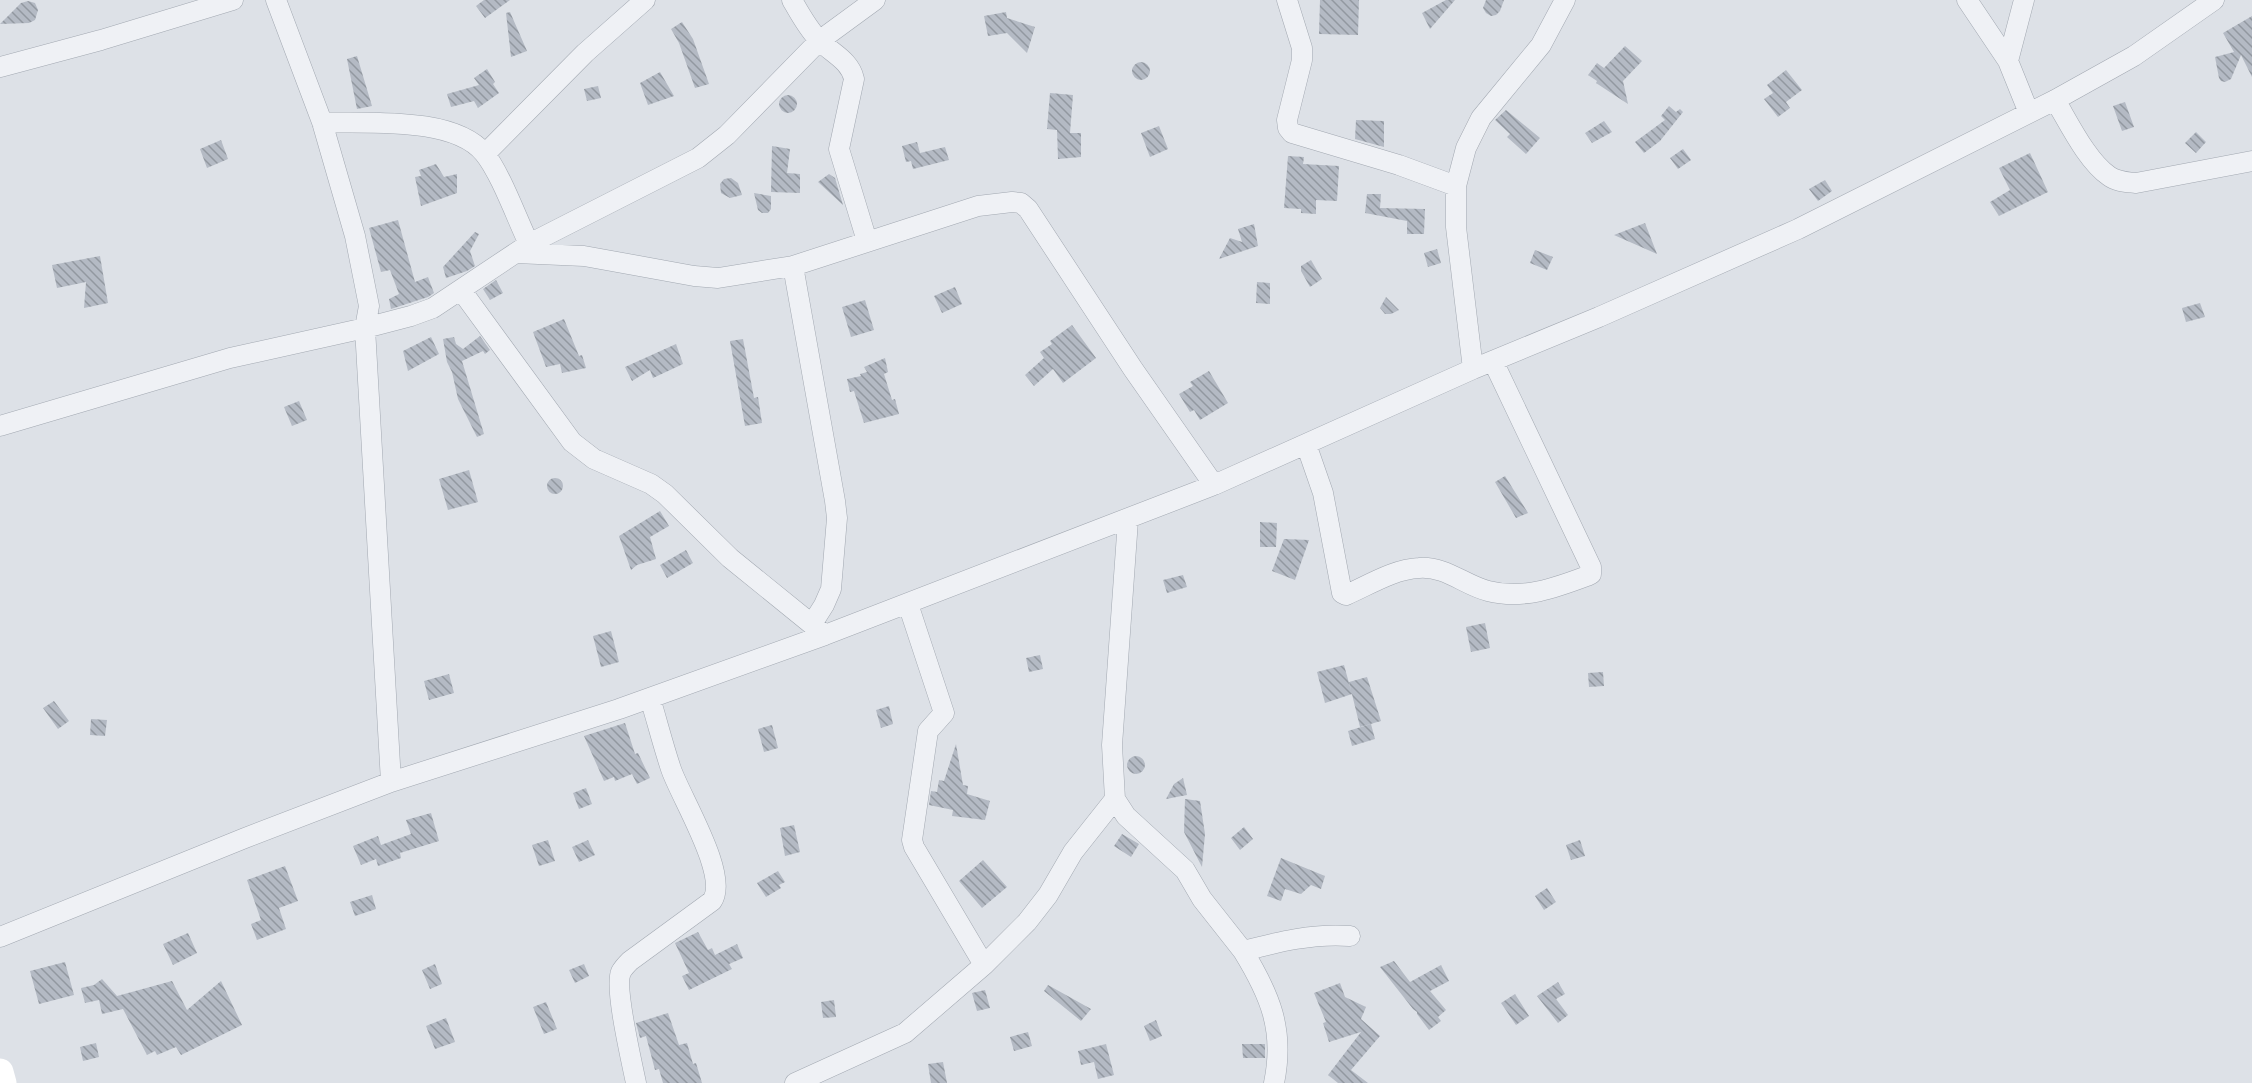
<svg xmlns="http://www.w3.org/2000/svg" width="2252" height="1083" font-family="'Fira Sans',sans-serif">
  <defs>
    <pattern id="building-back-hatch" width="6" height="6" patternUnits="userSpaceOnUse" patternTransform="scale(1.5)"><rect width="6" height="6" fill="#b4bac4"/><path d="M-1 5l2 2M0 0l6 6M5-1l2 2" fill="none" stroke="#9298a0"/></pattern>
  </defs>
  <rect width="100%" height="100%" fill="#dde1e7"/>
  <path fill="url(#building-back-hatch)" d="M 484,0 L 510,0 L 485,18 L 476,6 Z
    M 1320,0 L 1359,0 L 1358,35 L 1319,34 Z
    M 1446,0 L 1455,0 L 1430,29 L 1422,13 Z
    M 1486,0 L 1504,0 L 1500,11 L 1496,15 L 1491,16 L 1486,13 L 1483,8 Z
    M 28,1 L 35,3 L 38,10 L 35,20 L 29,23 L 0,24 L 21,3 Z
    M 510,12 L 527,51 L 511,57 L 506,13 Z
    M 1006,12 L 1007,18 L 1035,27 L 1027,53 L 1007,33 L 988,36 L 984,16 Z
    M 2252,16 L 2252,77 L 2241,55 L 2231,79 L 2225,82 L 2221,81 L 2219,78 L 2215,57 L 2234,52 L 2223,33 Z
    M 682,22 L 693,39 L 709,84 L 695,88 L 679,43 L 671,29 Z
    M 1625,46 L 1642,61 L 1623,81 L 1628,104 L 1596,83 L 1597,81 L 1588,75 L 1597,63 L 1604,68 Z
    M 357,56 L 372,106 L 357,109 L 347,59 Z
    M1132 71a9 9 0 1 1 18 0a9 9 0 1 1-18 0Z
    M 487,69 L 495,82 L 493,84 L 499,93 L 478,108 L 474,101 L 451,107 L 447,94 L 479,85 L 474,78 Z
    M 1786,70 L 1802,90 L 1786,102 L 1790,108 L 1778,117 L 1764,99 L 1773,93 L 1767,85 Z
    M 660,72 L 674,96 L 648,105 L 640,83 Z
    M 598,86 L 601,98 L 587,101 L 584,89 Z
    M 1050,93 L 1073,95 L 1070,133 L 1081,133 L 1081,157 L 1058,159 L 1057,130 L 1047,129 Z
    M779 104a9 9 0 1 1 18 0a9 9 0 1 1-18 0Z
    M 2125,102 L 2134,127 L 2122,131 L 2113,106 Z
    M 1669,106 L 1676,112 L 1680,109 L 1683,112 L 1660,141 L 1644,153 L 1635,142 L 1665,120 L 1661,116 Z
    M 1506,110 L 1540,138 L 1526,154 L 1507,137 L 1510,134 L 1495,120 Z
    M 1356,120 L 1384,121 L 1384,147 L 1355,139 Z
    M 1604,121 L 1612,132 L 1592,143 L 1585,133 Z
    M 1159,126 L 1168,149 L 1150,157 L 1141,133 Z
    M 2196,132 L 2206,142 L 2196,153 L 2185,143 Z
    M 221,140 L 228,159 L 207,168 L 200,149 Z
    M 917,142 L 920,153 L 945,147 L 949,160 L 913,169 L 911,161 L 906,162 L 902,146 Z
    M 772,146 L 790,149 L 787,173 L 800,174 L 800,193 L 771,192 Z
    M 1683,149 L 1691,160 L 1678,169 L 1670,158 Z
    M 2030,153 L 2048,192 L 1999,216 L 1990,202 L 2010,190 L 1999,168 Z
    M 1288,156 L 1304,157 L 1303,164 L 1339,166 L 1337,201 L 1316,200 L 1316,214 L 1301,213 L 1301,209 L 1284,208 Z
    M 436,164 L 444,177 L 457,174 L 457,193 L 421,206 L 415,177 L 421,176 L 419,170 Z
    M 829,174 L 835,178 L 843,205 L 818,182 Z
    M 731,178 L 738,183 L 742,195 L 730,198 L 721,193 L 720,184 L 724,179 Z
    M 1825,180 L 1832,191 L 1818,201 L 1809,189 Z
    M 754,193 L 771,196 L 771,209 L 768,213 L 762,213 L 758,210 Z
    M 1367,194 L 1381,194 L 1380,208 L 1425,209 L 1424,234 L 1407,234 L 1407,221 L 1365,213 Z
    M 398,220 L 415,282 L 428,277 L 434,293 L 428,297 L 391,309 L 389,299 L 399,294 L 390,270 L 381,272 L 369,228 Z
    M 1645,223 L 1657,254 L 1614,235 Z
    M 1254,224 L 1258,246 L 1219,259 L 1230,238 L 1242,242 L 1238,229 Z
    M 475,232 L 479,234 L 470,251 L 475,266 L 467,271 L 446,278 L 443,267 Z
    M 1437,249 L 1441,263 L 1428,267 L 1424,253 Z
    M 1535,250 L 1553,257 L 1547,270 L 1530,263 Z
    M 100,256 L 108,303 L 84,308 L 86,282 L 57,288 L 52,265 Z
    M 1311,260 L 1322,279 L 1310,287 L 1301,271 L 1301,266 Z
    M 496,280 L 503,293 L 490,300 L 483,289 Z
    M 1257,282 L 1270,283 L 1270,304 L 1256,303 Z
    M 955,287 L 962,304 L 942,313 L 934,296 Z
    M 1386,297 L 1399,310 L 1391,314 L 1385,314 L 1380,308 Z
    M 865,300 L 874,330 L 851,337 L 842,307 Z
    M 2200,303 L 2205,317 L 2186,322 L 2182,308 Z
    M 564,319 L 579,356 L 582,355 L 586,368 L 562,373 L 560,364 L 546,367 L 533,332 Z
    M 1072,325 L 1096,358 L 1063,383 L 1053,369 L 1034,386 L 1025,375 L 1044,358 L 1040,352 L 1052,344 L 1050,341 Z
    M 480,336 L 490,350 L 485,354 L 483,351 L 462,361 L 484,434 L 477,437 L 458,399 L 452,372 L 447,362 L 443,339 L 454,337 L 456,344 L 463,349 Z
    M 431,337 L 439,354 L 408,371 L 403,351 Z
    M 743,339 L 754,398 L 758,397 L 762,423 L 745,426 L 730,341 Z
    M 676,344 L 683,364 L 653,378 L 650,370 L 632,381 L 625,367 Z
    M 885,358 L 888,372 L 884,374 L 892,400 L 895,399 L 899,414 L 864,423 L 854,391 L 850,392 L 847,379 L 861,376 L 860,374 L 867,372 L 864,367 Z
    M 1209,371 L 1228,403 L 1200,420 L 1194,410 L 1190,412 L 1179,394 L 1193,386 L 1190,382 Z
    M 299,401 L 307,420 L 292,426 L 284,407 Z
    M 469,470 L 478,502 L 448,510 L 439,479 Z
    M 1505,476 L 1528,513 L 1516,518 L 1495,482 Z
    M547 486a8 8 0 1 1 16 0a8 8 0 1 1-16 0Z
    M 660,511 L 669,526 L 650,537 L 656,559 L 637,565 L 631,570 L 619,536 Z
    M 1260,522 L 1277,523 L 1276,547 L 1260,547 Z
    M 1284,539 L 1309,540 L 1295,580 L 1272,571 Z
    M 686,550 L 693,563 L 667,578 L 660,565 Z
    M 1183,575 L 1187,587 L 1167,593 L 1163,580 Z
    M 1485,623 L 1490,648 L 1471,652 L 1466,627 Z
    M 611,631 L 619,662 L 601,667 L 593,636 Z
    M 1040,655 L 1043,669 L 1029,672 L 1026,658 Z
    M 1344,665 L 1352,694 L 1325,703 L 1317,672 Z
    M 1603,672 L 1604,686 L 1589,687 L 1588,673 Z
    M 449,674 L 454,693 L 429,700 L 424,681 Z
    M 1367,677 L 1381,721 L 1360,727 L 1349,682 Z
    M 54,701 L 69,721 L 58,729 L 43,708 Z
    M 889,706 L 893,724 L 881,728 L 876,710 Z
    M 91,719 L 107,720 L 105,736 L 90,735 Z
    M 625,723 L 635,754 L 638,753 L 650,778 L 637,784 L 632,774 L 615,781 L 614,777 L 604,781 L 584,736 Z
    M 1371,724 L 1375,739 L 1352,746 L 1348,731 Z
    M 772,725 L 778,748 L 764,752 L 758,729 Z
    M 956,744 L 963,785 L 968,786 L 967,794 L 990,801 L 985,820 L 952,816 L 953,810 L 929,805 L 931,791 L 937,792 L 939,780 L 944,781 Z
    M1127 765a9 9 0 1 1 18 0a9 9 0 1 1-18 0Z
    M 1183,778 L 1187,795 L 1166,799 L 1174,784 Z
    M 586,788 L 592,804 L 579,809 L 573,793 Z
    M 1185,799 L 1200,801 L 1205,834 L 1202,867 L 1184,832 Z
    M 431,813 L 439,841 L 400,853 L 401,858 L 378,866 L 376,859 L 361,865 L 353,846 L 378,836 L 381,845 L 411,834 L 406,820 Z
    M 794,825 L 800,852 L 785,856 L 780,828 Z
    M 1244,827 L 1253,839 L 1240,850 L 1231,838 Z
    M 1122,834 L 1139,844 L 1131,857 L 1114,846 Z
    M 548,840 L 555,861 L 539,866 L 532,845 Z
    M 588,840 L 595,855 L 579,862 L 572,847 Z
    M 1580,840 L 1585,856 L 1571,860 L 1566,845 Z
    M 1281,858 L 1325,876 L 1321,889 L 1311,885 L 1301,894 L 1285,889 L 1281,901 L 1267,896 Z
    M 983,860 L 1007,887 L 982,908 L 959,881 Z
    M 285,866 L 298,901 L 279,908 L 286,929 L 257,940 L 251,924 L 261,920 L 247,880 Z
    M 778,871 L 785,882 L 779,885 L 781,888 L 766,897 L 757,883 Z
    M 1547,888 L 1556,902 L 1544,910 L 1535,896 Z
    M 372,895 L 376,909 L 355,916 L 350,902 Z
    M 698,932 L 708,950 L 712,948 L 715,955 L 737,944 L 743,958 L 729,964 L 732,969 L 689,990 L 682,976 L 689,973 L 675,943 Z
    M 188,933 L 197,953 L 173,965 L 163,944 Z
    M 1394,961 L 1410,982 L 1441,965 L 1449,981 L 1430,991 L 1446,1010 L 1438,1017 L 1441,1021 L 1429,1030 L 1417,1014 L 1417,1012 L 1413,1009 L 1380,967 Z
    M 65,962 L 74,995 L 39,1004 L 30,971 Z
    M 435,964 L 442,984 L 430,989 L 422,970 Z
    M 584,964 L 589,976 L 575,983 L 569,970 Z
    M 102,979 L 117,996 L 172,981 L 187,1010 L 221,981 L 242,1025 L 181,1055 L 176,1047 L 157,1055 L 155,1051 L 147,1055 L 123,1009 L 102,1014 L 99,1000 L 85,1003 L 81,988 L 94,985 Z
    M 1558,982 L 1565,994 L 1556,999 L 1568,1015 L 1558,1023 L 1537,996 Z
    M 1340,983 L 1345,997 L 1366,1007 L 1361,1019 L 1380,1036 L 1351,1070 L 1368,1083 L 1338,1083 L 1328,1075 L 1361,1032 L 1329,1042 L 1323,1023 L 1326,1022 L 1314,993 Z
    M 1048,985 L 1091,1009 L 1081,1021 L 1044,991 Z
    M 985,990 L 990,1008 L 977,1011 L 972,993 Z
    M 1515,994 L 1529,1016 L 1516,1025 L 1501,1003 Z
    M 834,1000 L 836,1017 L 823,1018 L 821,1002 Z
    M 546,1002 L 557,1029 L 544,1034 L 533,1007 Z
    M 668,1013 L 679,1045 L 687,1043 L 693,1064 L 696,1063 L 702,1083 L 663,1083 L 659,1069 L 655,1070 L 646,1036 L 640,1038 L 636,1023 Z
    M 446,1018 L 455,1042 L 435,1049 L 426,1026 Z
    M 1156,1020 L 1162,1036 L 1150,1041 L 1144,1026 Z
    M 1028,1032 L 1032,1046 L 1014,1051 L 1010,1037 Z
    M 96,1043 L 99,1057 L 83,1061 L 80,1047 Z
    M 1106,1044 L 1114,1075 L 1098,1079 L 1094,1062 L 1081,1065 L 1078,1051 Z
    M 1242,1044 L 1265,1044 L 1265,1058 L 1243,1058 Z
    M 943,1062 L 947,1083 L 931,1083 L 928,1064 Z"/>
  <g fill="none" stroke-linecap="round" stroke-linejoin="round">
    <g stroke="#a2a8b1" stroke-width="21">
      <path id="street" d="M 276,0 L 322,122 L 355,236 L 369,306 L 365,328 L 391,782
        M 792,0 C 800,14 808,29 819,40 C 831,53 850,60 854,79 L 839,149 L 867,241
        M 1287,0 L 1302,48 L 1302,60 L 1287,120 L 1288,128 L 1292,133 L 1399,165 L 1456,186
        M 1967,0 L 2008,61
        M 2024,0 L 2008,61 L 2029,113
        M 0,67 L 101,40 L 233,0
        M 2055,100 C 2069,123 2087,161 2109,176 C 2117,182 2127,182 2136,183 L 2252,161
        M 322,122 C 368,124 453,116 484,153 C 500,172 517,219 529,244
        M 485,154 L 585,53 L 645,0
        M 516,253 L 584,256 L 694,276 L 718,278 L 793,266 L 978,206 L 1012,202 L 1021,203 L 1028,209 L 1133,369 L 1214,485
        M 793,266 L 835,501 L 837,518 L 831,589 L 824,605 L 812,624
        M 461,290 L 572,442 L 594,459 L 651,484 L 665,494 L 730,558 L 825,635
        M 1473,369 L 1456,227 L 1456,186 L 1466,148 L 1481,118 L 1541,45 L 1565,0
        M 0,426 L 230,358 L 365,328 L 411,316 L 433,308 L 529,244 L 698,158 L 727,135 L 819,41 L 875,0
        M 1306,444 L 1323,493 L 1342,593 L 1346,595 C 1369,585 1394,569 1419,568 C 1446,566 1464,585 1488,591 C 1523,600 1555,588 1587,576 L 1591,574 L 1591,567 L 1493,361
        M 908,604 L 944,713 L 928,731 L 912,840 L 914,847 L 984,965
        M 1115,799 L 1112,745 L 1128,520
        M 0,937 L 245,838 L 391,782 L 619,709 L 825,635 L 1214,485 L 1473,369 L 1599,317 L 1798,229 L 2055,100 L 2134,56 L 2214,0
        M 636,1083 C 632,1063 614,987 621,972 C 623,968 627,964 630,961 L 712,901 C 730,876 680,796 671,769 C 663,745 657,721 650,698
        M 795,1083 L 905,1033 L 984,965 L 1027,922 L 1048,895 L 1073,852 L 1115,799 L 1126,816 L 1185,870 L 1202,899 L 1243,951
        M 1274,1083 C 1285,1030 1270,995 1243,951 C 1278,942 1314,933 1350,936"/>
    </g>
    <use href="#street" stroke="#eff1f5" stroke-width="20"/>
    <path stroke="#fff" stroke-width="27" d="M 0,1072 L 3,1083"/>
  </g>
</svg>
